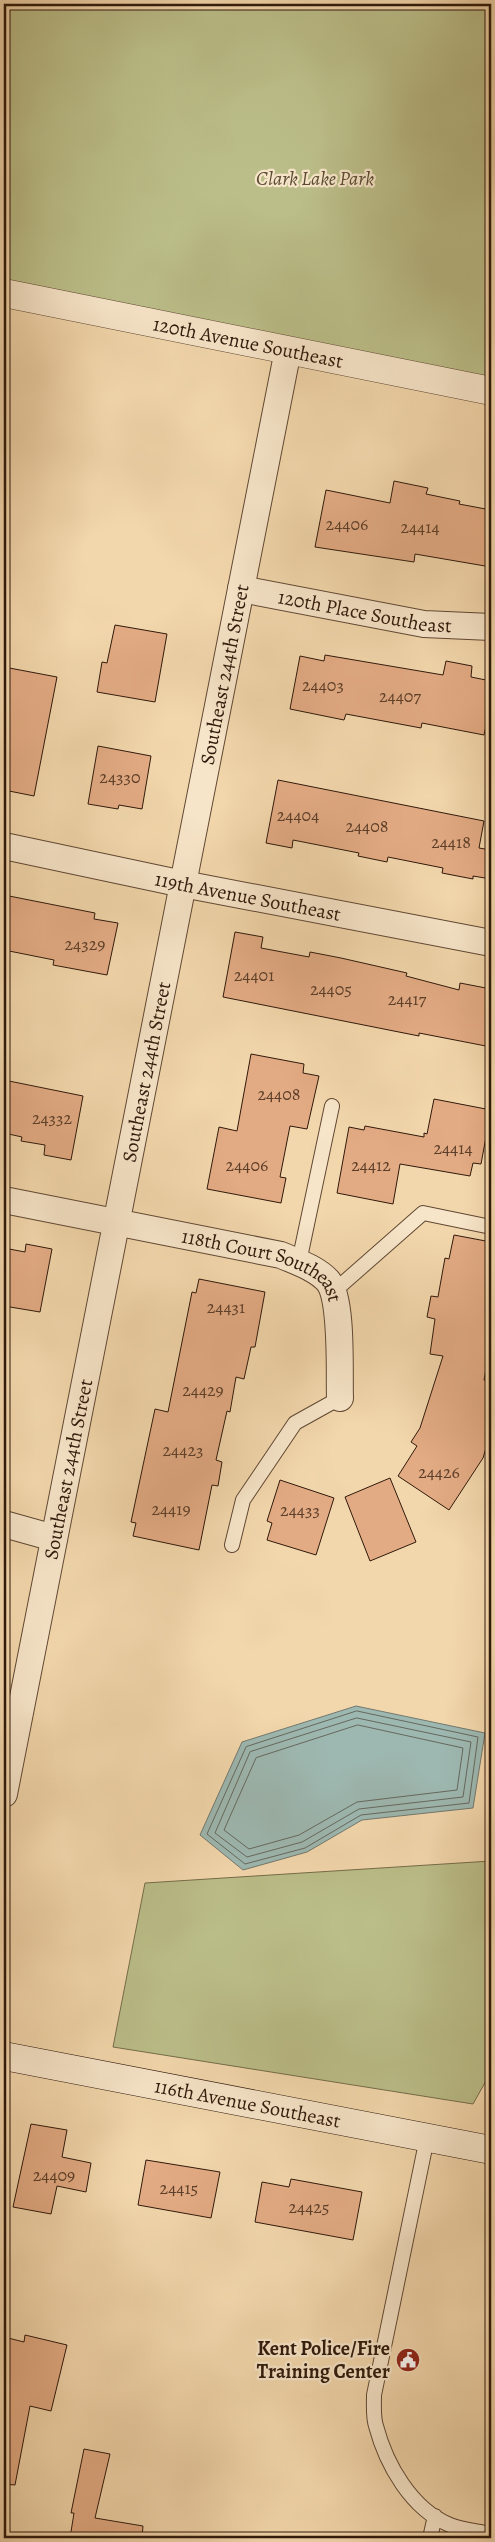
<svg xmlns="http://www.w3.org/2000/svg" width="495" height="2542" font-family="Alegreya,serif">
  <rect width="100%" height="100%" fill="#f3d7ac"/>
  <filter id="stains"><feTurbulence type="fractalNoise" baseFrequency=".004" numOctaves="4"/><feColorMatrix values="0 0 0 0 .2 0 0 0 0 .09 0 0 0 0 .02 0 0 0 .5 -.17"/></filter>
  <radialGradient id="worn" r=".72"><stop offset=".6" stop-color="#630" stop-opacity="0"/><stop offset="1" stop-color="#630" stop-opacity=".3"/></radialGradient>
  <path fill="#bbbe89" stroke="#756c4a" d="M 4,4 L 491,4 L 491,391 L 4,293 Z
    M 491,1861 L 491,2072 L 473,2104 L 113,2047 L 145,1883 Z"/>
  <path fill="#9db8b1" stroke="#71786f" d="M 356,1706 L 485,1733 L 473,1808 L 362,1820 L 307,1852 L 243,1870 L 200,1835 L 242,1742 Z"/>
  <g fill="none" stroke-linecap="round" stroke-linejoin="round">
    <path stroke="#66685e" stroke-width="1" d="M 357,1711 L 478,1737 L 469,1803 L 361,1815 L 305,1848 L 245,1864 L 207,1834 L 246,1747 Z
      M 357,1718 L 471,1742 L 463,1797 L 359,1809 L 302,1842 L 247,1857 L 215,1833 L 250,1752 Z
      M 358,1725 L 463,1748 L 457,1790 L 357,1802 L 299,1835 L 249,1849 L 224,1830 L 256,1758 Z"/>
  </g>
  <path fill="#e3ab84" stroke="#2f190b" d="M 394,481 L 428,488 L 426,494 L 460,501 L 459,504 L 491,510 L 491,567 L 415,554 L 414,562 L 315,547 L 326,490 L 390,503 Z
    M 115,625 L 167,634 L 155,702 L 97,692 L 102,662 L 107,663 Z
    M 325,655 L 443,675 L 446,661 L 472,666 L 471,677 L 491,681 L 491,713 L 489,713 L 484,735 L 422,723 L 421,728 L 346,714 L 344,720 L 290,709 L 300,656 L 324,661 Z
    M 4,667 L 57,677 L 34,796 L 4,790 Z
    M 98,746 L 151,756 L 142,809 L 119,805 L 118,809 L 88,804 Z
    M 278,780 L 484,821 L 479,848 L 491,850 L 491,879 L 473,876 L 473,879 L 442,873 L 443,868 L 388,857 L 387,862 L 358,856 L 359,853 L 293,840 L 292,848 L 266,843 Z
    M 4,895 L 95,913 L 94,919 L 118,923 L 107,975 L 53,965 L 54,960 L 4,950 Z
    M 235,932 L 263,937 L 261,948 L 309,957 L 310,952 L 341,958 L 407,973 L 406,976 L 459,990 L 460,983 L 491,989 L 491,1047 L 419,1033 L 419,1036 L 223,997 Z
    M 251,1054 L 304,1064 L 303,1073 L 319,1076 L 307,1129 L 290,1126 L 280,1177 L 286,1178 L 281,1203 L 207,1189 L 219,1127 L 237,1131 Z
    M 4,1080 L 83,1096 L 71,1160 L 44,1155 L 45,1145 L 21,1141 L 22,1137 L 4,1133 Z
    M 434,1099 L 491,1110 L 481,1164 L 473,1163 L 470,1176 L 400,1164 L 393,1204 L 337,1193 L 349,1127 L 364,1130 L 365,1126 L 424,1137 L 424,1133 L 427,1134 Z
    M 454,1235 L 491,1242 L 491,1342 L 484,1380 L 491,1382 L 491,1431 L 483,1458 L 449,1510 L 398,1476 L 417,1446 L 411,1442 L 420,1428 L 443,1356 L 430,1354 L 435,1319 L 427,1317 L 431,1296 L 438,1297 L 445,1258 L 449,1259 Z
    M 26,1244 L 52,1249 L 40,1312 L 4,1306 L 4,1248 L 25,1252 Z
    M 199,1279 L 265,1292 L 255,1347 L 251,1347 L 244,1379 L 236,1377 L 230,1412 L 227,1411 L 216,1460 L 222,1462 L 218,1486 L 212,1485 L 199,1550 L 133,1536 L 136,1523 L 131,1522 L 155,1409 L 168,1412 L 192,1292 L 196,1293 Z
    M 390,1478 L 416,1542 L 370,1561 L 345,1497 Z
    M 280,1480 L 334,1498 L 316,1555 L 267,1540 L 272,1523 L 267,1521 Z
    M 31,2124 L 67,2130 L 62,2157 L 91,2163 L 86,2192 L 57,2186 L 51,2214 L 13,2207 Z
    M 146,2160 L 220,2172 L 211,2218 L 138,2205 Z
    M 291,2179 L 362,2192 L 353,2240 L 255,2222 L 262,2182 L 289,2187 Z
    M 25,2335 L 67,2345 L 51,2411 L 30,2406 L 15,2485 L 4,2484 L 4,2337 L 24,2342 Z
    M 84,2449 L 110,2454 L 95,2518 L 143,2526 L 142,2538 L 70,2538 L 74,2513 L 71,2513 Z"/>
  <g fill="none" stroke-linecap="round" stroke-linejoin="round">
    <g stroke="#604833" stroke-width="16">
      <path id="service" d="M 299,1262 L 332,1106
        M 332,1293 L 423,1213 L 491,1227
        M 232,1545 L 243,1500 L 295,1423 L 340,1398
        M 427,2138 L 374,2395 C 374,2405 373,2417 376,2426 C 386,2464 411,2509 450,2525 C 462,2530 478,2531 491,2534
        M 430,2538 L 435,2516"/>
    </g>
    <g stroke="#604833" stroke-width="28">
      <g id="minor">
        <path id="s1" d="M 241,589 L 424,624 L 491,627"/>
        <path id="s2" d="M 4,846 L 183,884 L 491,943"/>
        <path id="s3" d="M 4,1200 L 281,1255 C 297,1262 316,1268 328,1281 C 343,1300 339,1373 340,1398"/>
        <path d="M 4,1524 L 54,1538"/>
        <path id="s4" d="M 4,1794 L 288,350"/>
      </g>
    </g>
    <g stroke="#604833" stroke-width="29">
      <g id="tertiary">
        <path id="s5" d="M 4,293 L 491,391"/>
      </g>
    </g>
    <g stroke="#2f190b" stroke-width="29">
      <g id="secondary">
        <path id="s6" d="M 4,2056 L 491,2150"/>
      </g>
    </g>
    <use href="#service" stroke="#f7e5c9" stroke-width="14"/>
    <use href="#minor" stroke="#f7e5c9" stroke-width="26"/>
    <use href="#tertiary" stroke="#f7e5c9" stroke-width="28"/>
    <use href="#secondary" stroke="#f7e5c9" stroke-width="28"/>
  </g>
  <defs>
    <g id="civic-disc" transform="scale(1.25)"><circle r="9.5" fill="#8f2418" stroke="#f7e5c9"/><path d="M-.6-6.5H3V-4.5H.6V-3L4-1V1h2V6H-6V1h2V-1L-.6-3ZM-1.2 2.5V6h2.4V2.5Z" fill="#fff"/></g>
  </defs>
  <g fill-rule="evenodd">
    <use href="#civic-disc" x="408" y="2360"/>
  </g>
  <g text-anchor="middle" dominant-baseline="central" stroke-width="4.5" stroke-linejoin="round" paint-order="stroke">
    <g font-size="18" fill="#5c3e29">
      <text x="347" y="524">24406</text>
      <text x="420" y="527">24414</text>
      <text x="323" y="685">24403</text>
      <text x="400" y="696">24407</text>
      <text x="120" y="777">24330</text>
      <text x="298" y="815">24404</text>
      <text x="367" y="826">24408</text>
      <text x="451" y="842">24418</text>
      <text x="85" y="944">24329</text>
      <text x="254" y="975">24401</text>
      <text x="331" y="989">24405</text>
      <text x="407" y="999">24417</text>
      <text x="279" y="1094">24408</text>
      <text x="52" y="1118">24332</text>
      <text x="453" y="1148">24414</text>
      <text x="247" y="1165">24406</text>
      <text x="371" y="1165">24412</text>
      <text x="226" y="1307">24431</text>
      <text x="203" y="1390">24429</text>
      <text x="183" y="1450">24423</text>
      <text x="439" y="1472">24426</text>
      <text x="171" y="1509">24419</text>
      <text x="300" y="1510">24433</text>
      <text x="54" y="2175">24409</text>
      <text x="179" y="2188">24415</text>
      <text x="309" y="2207">24425</text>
    </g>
    <g font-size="20" font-style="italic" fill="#594b31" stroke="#f7e5c9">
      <text x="315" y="178">Clark Lake Park</text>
    </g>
    <g font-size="20" fill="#2f190b" stroke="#f7e5c9">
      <text stroke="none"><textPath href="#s5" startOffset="249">120th Avenue Southeast</textPath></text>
      <text stroke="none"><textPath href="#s1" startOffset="126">120th Place Southeast</textPath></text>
      <text stroke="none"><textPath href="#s4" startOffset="1141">Southeast 244th Street</textPath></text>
      <text stroke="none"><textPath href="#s2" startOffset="249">119th Avenue Southeast</textPath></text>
      <text stroke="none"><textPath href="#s4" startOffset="736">Southeast 244th Street</textPath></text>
      <text stroke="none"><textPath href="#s3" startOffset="270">118th Court Southeast</textPath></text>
      <text stroke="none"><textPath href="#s4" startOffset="331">Southeast 244th Street</textPath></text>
      <text stroke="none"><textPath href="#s6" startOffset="248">116th Avenue Southeast</textPath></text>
    </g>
    <g font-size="20" font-weight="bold" fill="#2f190b" stroke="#f7e5c9" text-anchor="end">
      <text x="390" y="2348">Kent Police/Fire<tspan x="390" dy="23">Training Center</tspan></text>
    </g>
  </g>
  <rect width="495" height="2542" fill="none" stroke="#f3d7ac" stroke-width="20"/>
  <rect x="5" y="5" width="485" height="2532" fill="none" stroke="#2f190b" stroke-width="2.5"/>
  <rect x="10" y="10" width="475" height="2522" fill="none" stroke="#2f190b"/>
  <rect width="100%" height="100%" filter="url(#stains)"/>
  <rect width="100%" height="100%" fill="url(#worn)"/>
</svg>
